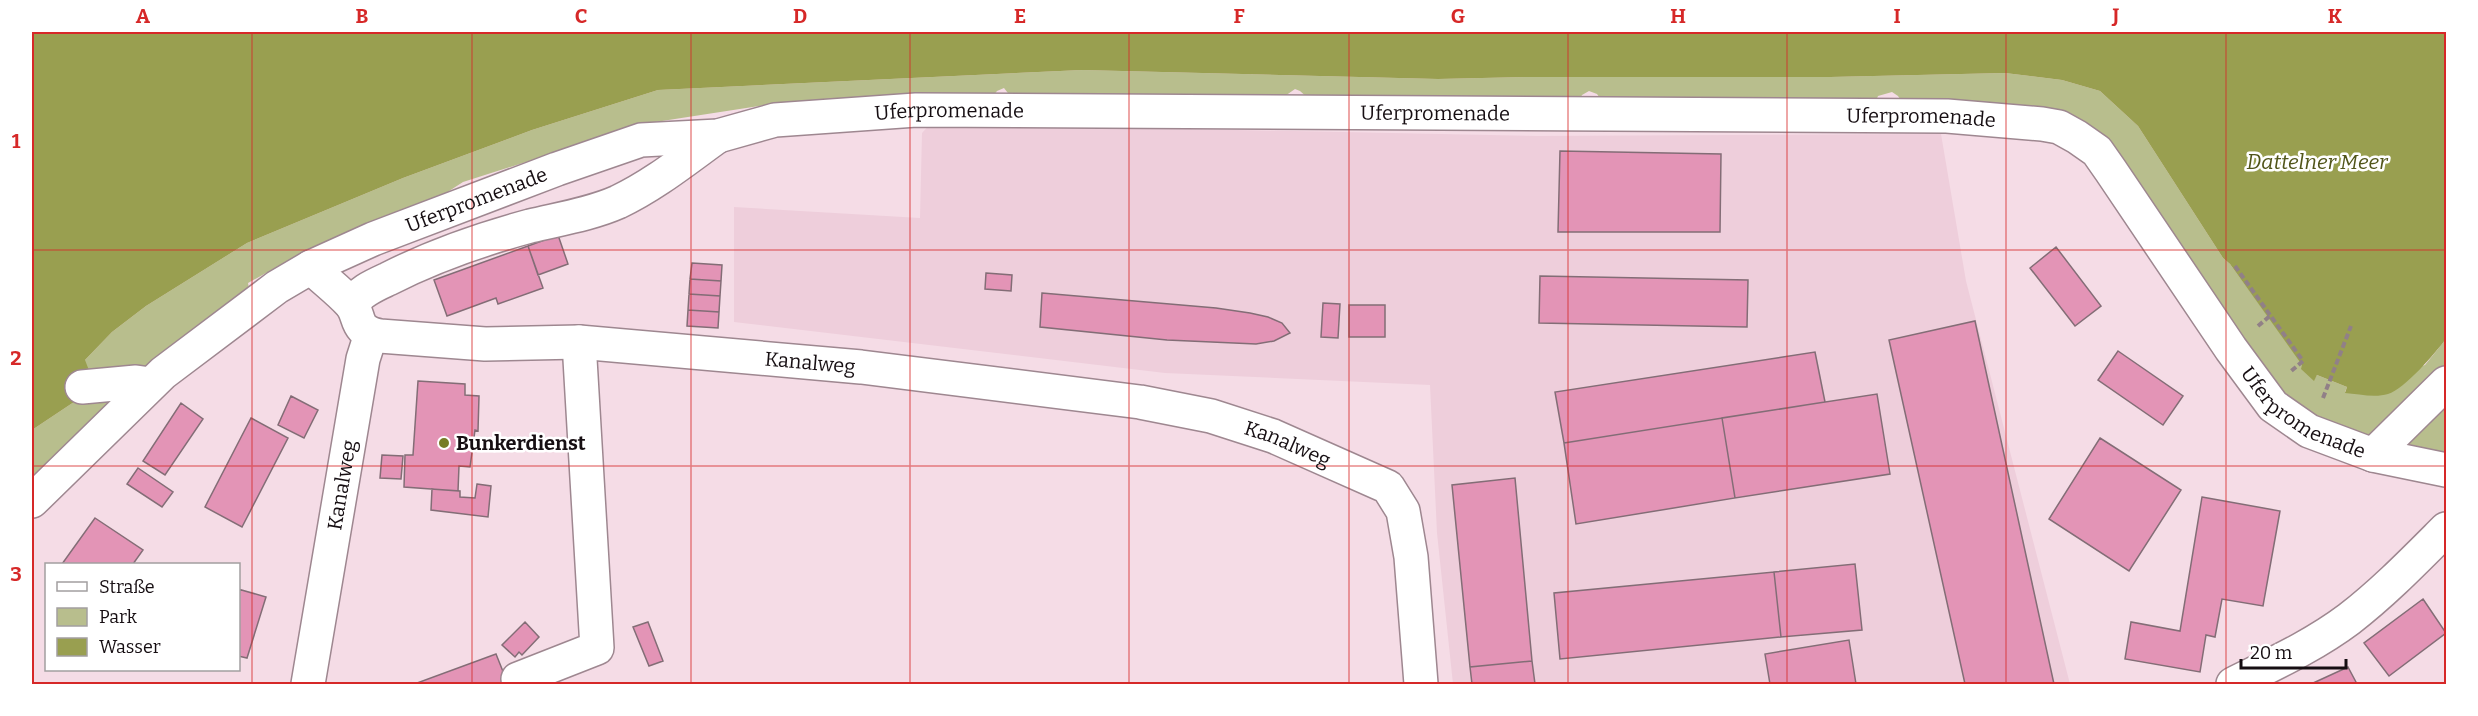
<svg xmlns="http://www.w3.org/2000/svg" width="2478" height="716" font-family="Bitter,serif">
  <rect width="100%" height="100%" fill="#f5dce6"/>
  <path fill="#eecedb" d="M 934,120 L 1092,127 L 1537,136 L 1941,134 L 1966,281 L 2070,684 L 1453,684 L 1437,533 L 1430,385 L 1165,373 L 734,322 L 734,207 L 920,218 L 922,133 Z"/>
  <path fill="#b8be8d" d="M 1082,70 L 1438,79 L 1528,77 L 1830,77 L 2005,73 L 2062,80 L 2100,91 L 2138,126 L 2223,258 L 2230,264 L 2314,380 L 2317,375 L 2347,387 L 2345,392 L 2425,365 L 2446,339 L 2446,463 L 2285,410 L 2106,148 L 1904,105 L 1898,96 L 1892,92 L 1878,96 L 1875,103 L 1602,101 L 1597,94 L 1589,91 L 1582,95 L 1579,101 L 1309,99 L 1300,91 L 1295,89 L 1285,96 L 1011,97 L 1004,88 L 997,91 L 993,96 L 931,100 L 772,104 L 649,123 L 463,182 L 418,211 L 368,226 L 307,250 L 248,283 L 250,294 L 32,486 L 32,430 L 83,396 L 85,360 L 112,332 L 146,306 L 247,243 L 403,178 L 532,130 L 658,90 Z"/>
  <path fill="#999f50" d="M 32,32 L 2446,32 L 2446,339 C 2435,353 2405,389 2388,394 C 2375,398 2358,394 2345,393 L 2347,387 L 2317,375 L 2314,381 L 2301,369 L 2302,365 L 2230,264 L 2223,258 L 2138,126 L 2100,91 L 2062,80 L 2005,73 L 1830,77 L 1528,77 L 1438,79 L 1082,70 L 658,90 L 532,130 L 403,178 L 247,243 L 146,306 L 112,332 L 85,360 L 90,373 L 83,396 L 32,430 Z"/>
  <path fill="#e394b6" stroke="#836d76" stroke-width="1.5" d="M 1560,151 L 1721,154 L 1720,232 L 1558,232 Z
    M 558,235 L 568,264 L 538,275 L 528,246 Z
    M 528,246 L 543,288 L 498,304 L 496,298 L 447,316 L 434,280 Z
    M 2056,247 L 2101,306 L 2075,326 L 2030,268 Z
    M 692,263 L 722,265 L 721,281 L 690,279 Z
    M 986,273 L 1012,275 L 1011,291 L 985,289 Z
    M 1540,276 L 1748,280 L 1747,327 L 1539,323 Z
    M 690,279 L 721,281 L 720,296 L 689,294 Z
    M 1042,293 L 1216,308 L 1250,313 L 1268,317 L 1282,323 L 1290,333 L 1274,341 L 1256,344 L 1167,340 L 1040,327 Z
    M 689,294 L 720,296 L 719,312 L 688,310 Z
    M 1323,303 L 1340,304 L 1338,338 L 1321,337 Z
    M 1349,305 L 1385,305 L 1385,337 L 1349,337 Z
    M 688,310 L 719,312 L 718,328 L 687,326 Z
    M 1975,321 L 2054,684 L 1965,684 L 1889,340 Z
    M 2118,351 L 2183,396 L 2163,425 L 2098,380 Z
    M 1815,352 L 1825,402 L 1564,443 L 1555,392 Z
    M 418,381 L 465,384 L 465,395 L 479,396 L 478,431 L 475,430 L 470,467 L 459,466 L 458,491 L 404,487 L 405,455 L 413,455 Z
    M 1877,394 L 1890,474 L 1735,498 L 1722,418 Z
    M 291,396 L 318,410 L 304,438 L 278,425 Z
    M 181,403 L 203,419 L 165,475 L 143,461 Z
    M 251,418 L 288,438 L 242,527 L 205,507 Z
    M 1722,418 L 1735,498 L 1576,524 L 1564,443 Z
    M 2100,438 L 2181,490 L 2129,571 L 2049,519 Z
    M 382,455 L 403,456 L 401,479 L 380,478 Z
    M 138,468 L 173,492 L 162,507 L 127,484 Z
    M 1515,478 L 1532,661 L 1470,667 L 1452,485 Z
    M 477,484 L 491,486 L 488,517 L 431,510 L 432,489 L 460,491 L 460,497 L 475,498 Z
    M 2202,497 L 2280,511 L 2263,606 L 2222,599 L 2215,637 L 2206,635 L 2200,672 L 2125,659 L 2131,622 L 2180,631 Z
    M 95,518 L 143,550 L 133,564 L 62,564 Z
    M 1855,564 L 1862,630 L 1781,637 L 1774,572 Z
    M 1774,572 L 1781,637 L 1560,659 L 1554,593 Z
    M 238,589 L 266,597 L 247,658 L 238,656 Z
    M 2423,599 L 2446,633 L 2389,676 L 2364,643 Z
    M 525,622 L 539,637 L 522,655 L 519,652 L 515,657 L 502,645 Z
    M 648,622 L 663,661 L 649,666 L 633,627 Z
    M 1849,640 L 1856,684 L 1770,684 L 1765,654 Z
    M 496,654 L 508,684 L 417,684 L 417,683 Z
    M 1532,661 L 1535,684 L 1472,684 L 1470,667 Z
    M 2348,667 L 2357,684 L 2311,684 Z"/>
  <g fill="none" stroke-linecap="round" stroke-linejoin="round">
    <g stroke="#9e8790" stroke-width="36">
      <g id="minor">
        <path id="s1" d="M 311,267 C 323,279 338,290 350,303 C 362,316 352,330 380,336 L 485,344 L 579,342 L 861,367 L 1140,402 L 1211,416 L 1273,436 L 1388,487 L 1403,511 L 1411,557 L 1421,684"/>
        <path d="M 352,305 C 358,292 375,285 388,279 C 433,256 482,239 530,226 C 559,219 591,214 618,202 C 654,185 686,159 718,136"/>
        <path d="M 82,387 L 136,382 L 150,384"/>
        <path d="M 2373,455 L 2446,383"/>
        <path id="s2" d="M 32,501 L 163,373 L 277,287 L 311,267 L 373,239 L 557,169 L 641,140 L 718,136 L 775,120 L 916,110 L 1947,116 L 2042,124 L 2059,127 L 2077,137 L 2097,151 L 2111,171 L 2231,349 L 2273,406 L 2309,431 L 2373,455 L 2446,470"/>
        <path d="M 518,679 L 597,648 L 579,342"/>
        <path id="s3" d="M 308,684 L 363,359 L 371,334"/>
        <path d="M 2233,684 C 2273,664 2313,646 2349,619 C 2384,592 2415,560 2446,529"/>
      </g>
    </g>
    <path stroke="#918087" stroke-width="4" stroke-dasharray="6 3" stroke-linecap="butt" d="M 2235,266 L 2303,361 L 2290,372
      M 2258,326 L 2271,315
      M 2323,398 L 2351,326"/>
    <use href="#minor" stroke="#fff" stroke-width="33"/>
  </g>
  <path fill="none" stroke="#d62828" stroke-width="1.5" stroke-opacity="0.55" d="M 252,32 L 252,684M 472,32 L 472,684M 691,32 L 691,684M 910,32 L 910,684M 1129,32 L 1129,684M 1349,32 L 1349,684M 1568,32 L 1568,684M 1787,32 L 1787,684M 2006,32 L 2006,684M 2226,32 L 2226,684M 32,250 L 2446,250M 32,466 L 2446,466"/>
  <circle fill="#767c25" stroke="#fff" stroke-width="2" cx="444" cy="443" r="6"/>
  <g text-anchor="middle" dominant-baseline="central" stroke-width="5" stroke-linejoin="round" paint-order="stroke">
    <g font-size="20" fill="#160e12" stroke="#fff">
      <text stroke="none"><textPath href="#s2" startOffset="1030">Uferpromenade</textPath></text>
      <text stroke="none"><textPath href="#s2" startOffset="1516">Uferpromenade</textPath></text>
      <text stroke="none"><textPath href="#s2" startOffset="2002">Uferpromenade</textPath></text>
      <text stroke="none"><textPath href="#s2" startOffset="544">Uferpromenade</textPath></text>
      <text stroke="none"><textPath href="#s1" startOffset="532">Kanalweg</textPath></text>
      <text stroke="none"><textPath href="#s2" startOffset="2524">Uferpromenade</textPath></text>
      <text stroke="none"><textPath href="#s1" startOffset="1018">Kanalweg</textPath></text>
      <text stroke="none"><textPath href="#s3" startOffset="202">Kanalweg</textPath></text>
    </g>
    <g font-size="20" font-weight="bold" fill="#160e12" stroke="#fff" text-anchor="start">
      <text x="456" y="443">Bunkerdienst</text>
    </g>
    <g font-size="21" font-style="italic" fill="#51551a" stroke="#fff">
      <text x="2317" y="162">Dattelner Meer</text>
    </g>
  </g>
  <rect width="2478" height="716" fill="none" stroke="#ffffff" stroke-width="66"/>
  <rect x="45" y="563" width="195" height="108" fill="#ffffff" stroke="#a29fa0" stroke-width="1.5"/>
  <rect x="57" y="582" width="30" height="9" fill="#ffffff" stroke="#a29fa0" stroke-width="1.5"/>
  <text x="99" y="593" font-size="18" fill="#160e12">Straße</text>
  <rect x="57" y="608" width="30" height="18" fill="#b8be8d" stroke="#a29fa0" stroke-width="1.5"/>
  <text x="99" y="623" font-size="18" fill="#160e12">Park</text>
  <rect x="57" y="638" width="30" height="18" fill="#999f50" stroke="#a29fa0" stroke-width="1.5"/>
  <text x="99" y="653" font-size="18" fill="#160e12">Wasser</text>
  <path d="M2241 659v9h105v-9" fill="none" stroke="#160e12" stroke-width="3"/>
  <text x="2250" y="659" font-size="18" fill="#160e12" stroke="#ffffff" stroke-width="4.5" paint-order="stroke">20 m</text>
  <rect x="33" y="33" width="2412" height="650" fill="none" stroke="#d62828" stroke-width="2"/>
  <g font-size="20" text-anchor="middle" font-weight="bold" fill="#d62828">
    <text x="143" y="23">A</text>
    <text x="362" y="23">B</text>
    <text x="581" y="23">C</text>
    <text x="800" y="23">D</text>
    <text x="1020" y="23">E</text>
    <text x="1239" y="23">F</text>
    <text x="1458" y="23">G</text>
    <text x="1678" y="23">H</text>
    <text x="1897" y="23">I</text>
    <text x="2116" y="23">J</text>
    <text x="2335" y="23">K</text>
    <text x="16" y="148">1</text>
    <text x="16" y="365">2</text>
    <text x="16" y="581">3</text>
  </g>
</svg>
